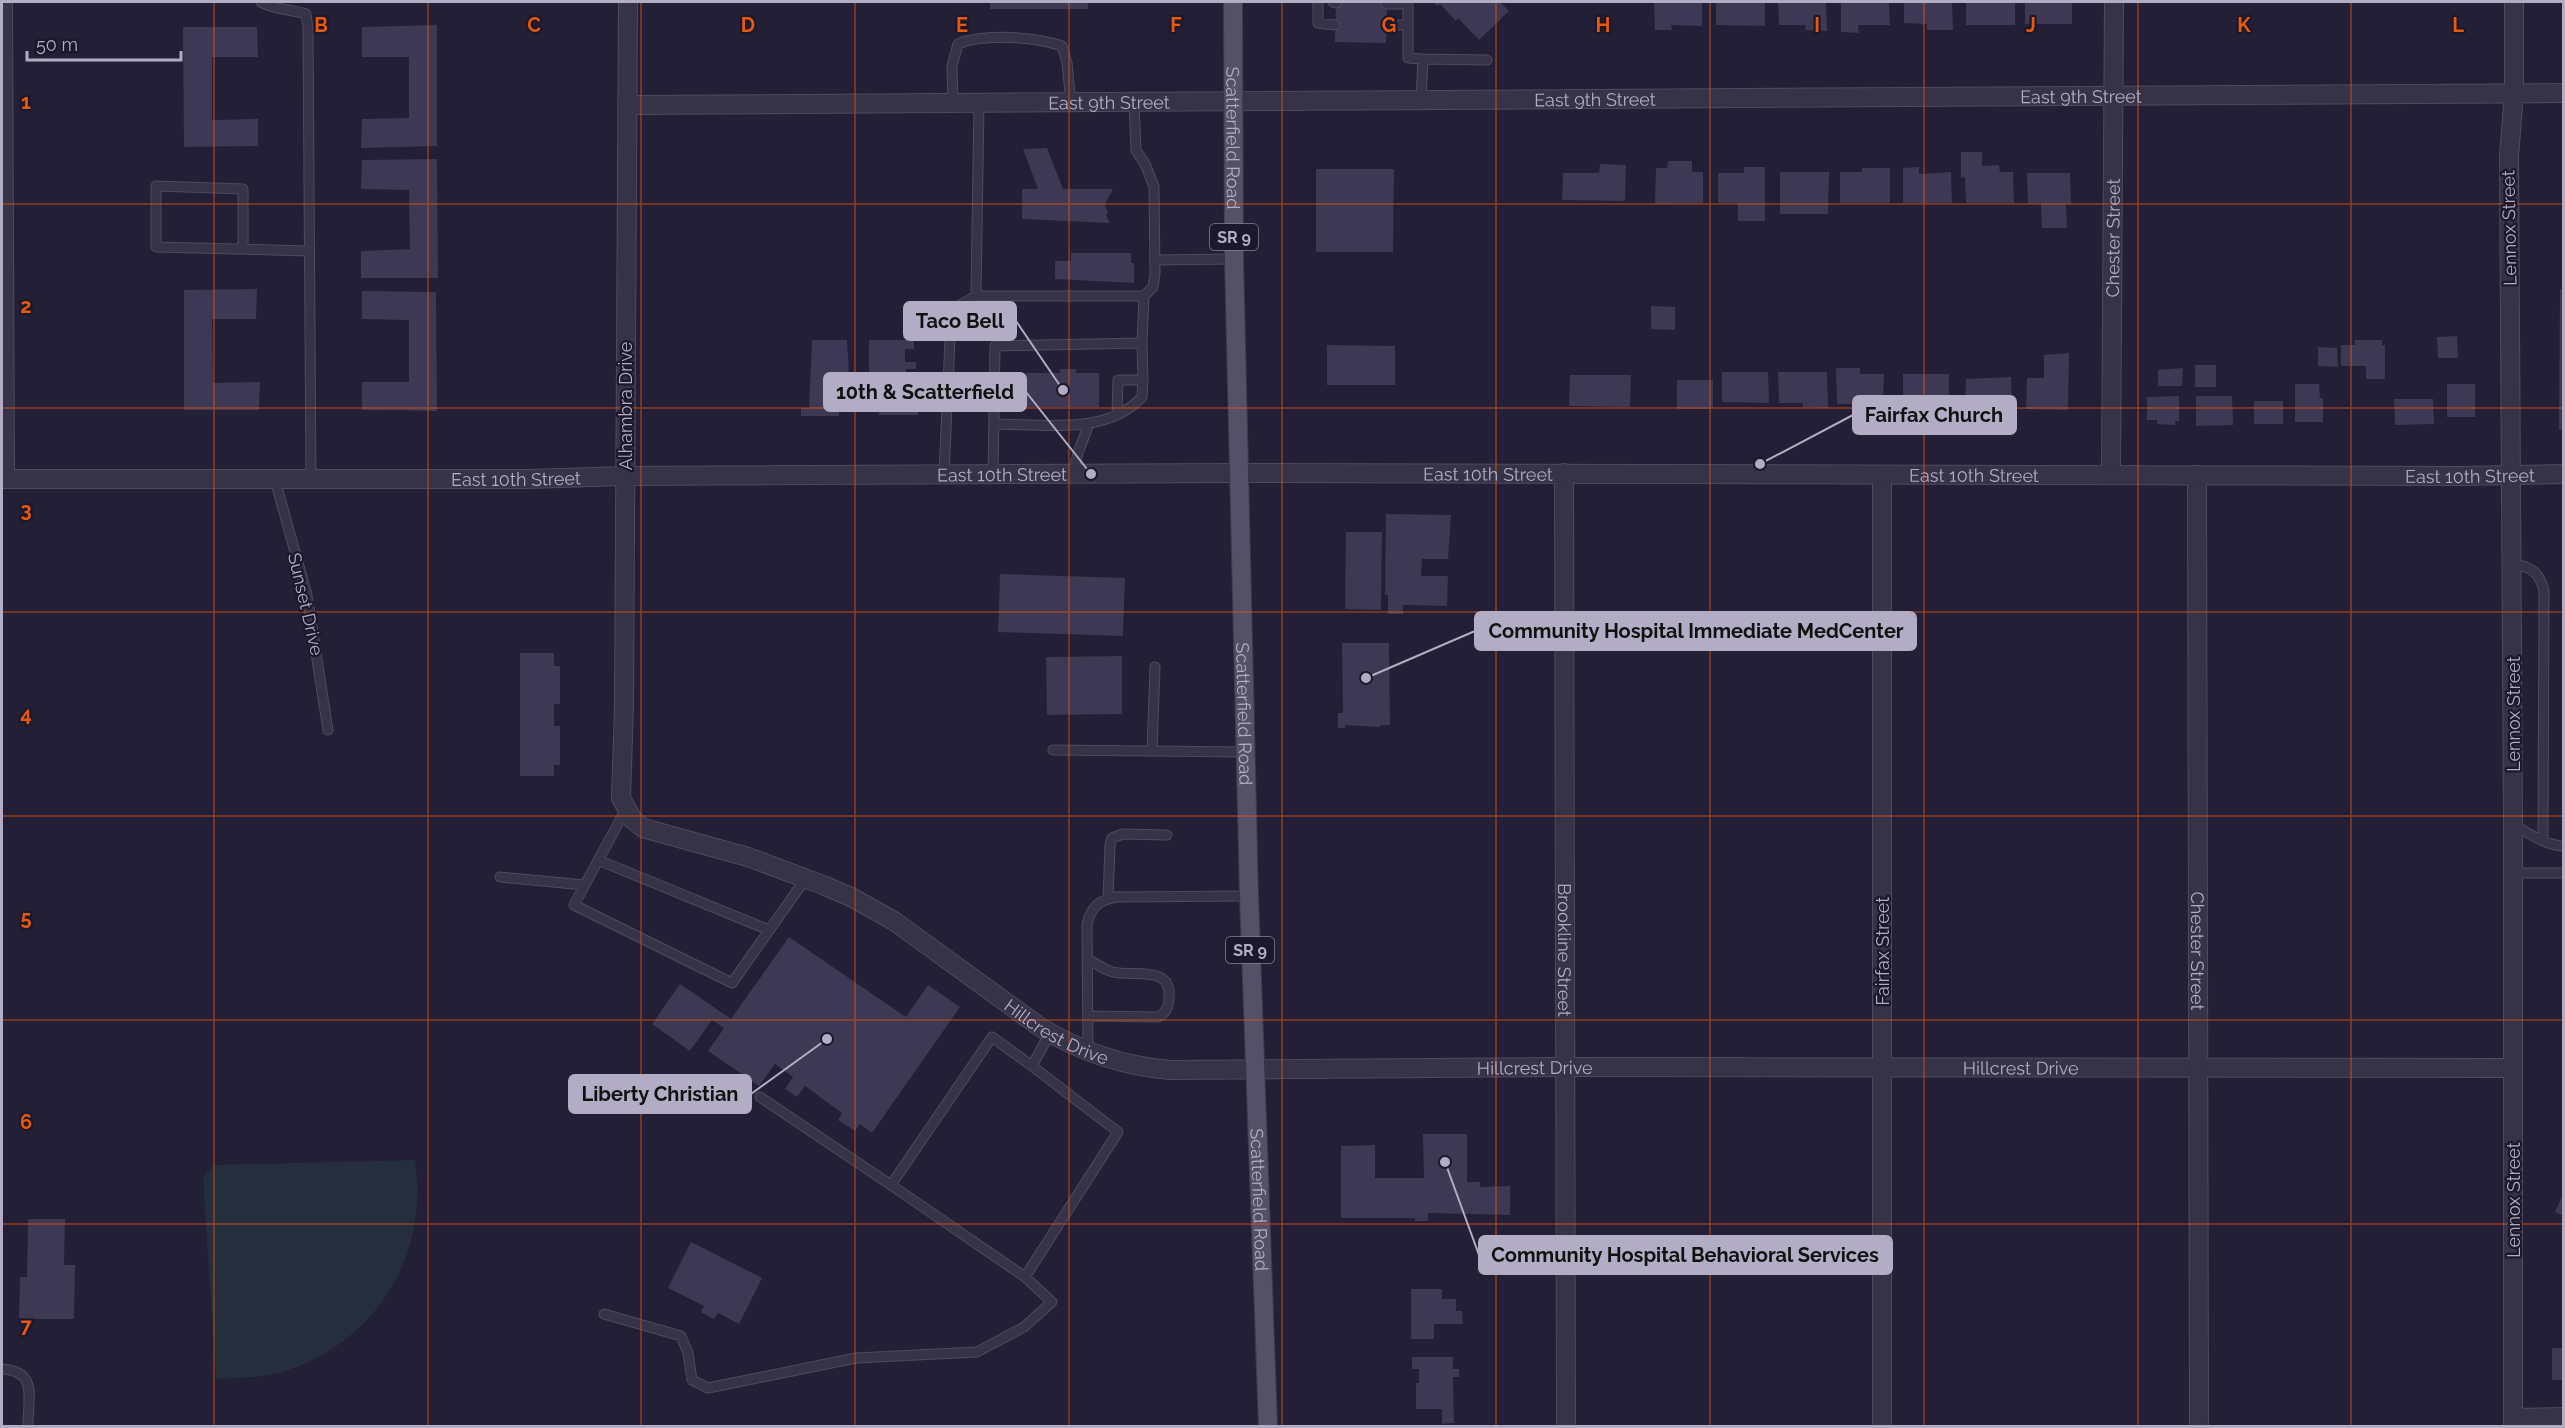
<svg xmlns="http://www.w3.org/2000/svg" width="2565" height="1428" font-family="Raleway,sans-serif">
  <rect width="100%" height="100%" fill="#231f36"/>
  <path fill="#252e3c" d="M 415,1160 C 430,1255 376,1342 285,1371 C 263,1378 239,1378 216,1379 L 203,1178 L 214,1165 Z"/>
  <path fill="#3d3854" d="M 990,2 L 1088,2 L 1088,9 L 990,9 Z
    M 1336,2 L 1387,2 L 1386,43 L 1335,42 Z
    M 1433,2 L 1500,2 L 1509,11 L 1479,40 L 1458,18 L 1456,21 L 1440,4 L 1437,6 Z
    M 1654,2 L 1702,2 L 1702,26 L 1671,25 L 1672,30 L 1655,30 Z
    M 1716,2 L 1765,2 L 1765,26 L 1716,25 Z
    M 1778,2 L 1826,2 L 1827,31 L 1805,30 L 1806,25 L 1779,25 Z
    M 1841,2 L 1889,2 L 1890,25 L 1858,25 L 1859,33 L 1841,32 Z
    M 1904,2 L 1952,2 L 1953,30 L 1927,30 L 1927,24 L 1904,23 Z
    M 1966,2 L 2015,2 L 2015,25 L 1966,25 Z
    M 2025,2 L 2072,2 L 2072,24 L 2025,24 Z
    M 437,25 L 437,146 L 361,148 L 362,119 L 409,118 L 409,57 L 362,57 L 362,27 Z
    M 183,27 L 257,27 L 258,57 L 212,57 L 212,120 L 258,119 L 258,146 L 184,147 Z
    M 1047,148 L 1063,189 L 1113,189 L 1105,204 L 1108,214 L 1106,215 L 1110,223 L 1022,219 L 1022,189 L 1038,189 L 1023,149 Z
    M 1961,152 L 1982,152 L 1982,166 L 1999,165 L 2000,172 L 2013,172 L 2014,203 L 1966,203 L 1965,177 L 1961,178 Z
    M 437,159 L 438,278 L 361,278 L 361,251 L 410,249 L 409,190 L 361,189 L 362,160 Z
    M 1668,161 L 1692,161 L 1692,172 L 1703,172 L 1703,203 L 1655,204 L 1656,168 L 1667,168 Z
    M 1600,164 L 1626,165 L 1625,201 L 1562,200 L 1563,173 L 1599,173 Z
    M 1744,167 L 1765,167 L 1765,221 L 1738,221 L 1738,203 L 1718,203 L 1718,173 L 1744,173 Z
    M 1919,167 L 1919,174 L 1951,172 L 1952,203 L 1903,203 L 1903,168 Z
    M 1862,168 L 1890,168 L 1890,203 L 1840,203 L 1840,172 L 1862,172 Z
    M 1316,169 L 1394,169 L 1393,252 L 1316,252 Z
    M 1780,172 L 1829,172 L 1828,214 L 1780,214 Z
    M 2027,173 L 2070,173 L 2071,204 L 2066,204 L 2067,228 L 2042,228 L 2041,203 L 2028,204 Z
    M 1071,253 L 1131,253 L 1131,263 L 1134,263 L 1134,283 L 1055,279 L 1055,261 L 1071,261 Z
    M 257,289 L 256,319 L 212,319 L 213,383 L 260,382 L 259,410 L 184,410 L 184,290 Z
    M 2560,289 L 2564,289 L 2564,430 L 2559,430 Z
    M 362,291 L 436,292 L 437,411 L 362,410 L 362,382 L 409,382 L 409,320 L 362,319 Z
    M 1651,306 L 1675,307 L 1675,330 L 1651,329 Z
    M 2457,336 L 2458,358 L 2438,358 L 2437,337 Z
    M 812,340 L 847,340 L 849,375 L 847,375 L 847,384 L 845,384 L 844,398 L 840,398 L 839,416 L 801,416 L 801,408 L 809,408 Z
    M 869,340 L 914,340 L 914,349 L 905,349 L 905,362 L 916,362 L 916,369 L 906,369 L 906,382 L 909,382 L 909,406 L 918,406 L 918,415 L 879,415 L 879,397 L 873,397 L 873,383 L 869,383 Z
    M 2355,340 L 2382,340 L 2382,345 L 2385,345 L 2385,379 L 2366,379 L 2366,366 L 2341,366 L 2341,345 L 2355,345 Z
    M 1327,345 L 1395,346 L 1395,385 L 1327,385 Z
    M 2318,347 L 2337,348 L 2338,367 L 2318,366 Z
    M 2069,353 L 2068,410 L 2026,409 L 2027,378 L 2044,378 L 2044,355 Z
    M 2195,365 L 2216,365 L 2216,387 L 2195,387 Z
    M 1836,368 L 1860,368 L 1860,374 L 1884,374 L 1883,404 L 1837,404 Z
    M 2183,368 L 2182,386 L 2158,386 L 2158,370 Z
    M 1060,369 L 1076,369 L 1076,373 L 1099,373 L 1099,407 L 1026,407 L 1026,373 L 1060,373 Z
    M 1722,372 L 1768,372 L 1769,403 L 1722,402 Z
    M 1778,372 L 1827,372 L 1828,408 L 1803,407 L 1803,403 L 1779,403 Z
    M 1903,374 L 1949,374 L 1949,405 L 1903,405 Z
    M 1570,375 L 1631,375 L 1630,407 L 1569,406 Z
    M 2011,377 L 2012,409 L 1965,409 L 1966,379 Z
    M 1677,380 L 1713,380 L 1713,409 L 1677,409 Z
    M 2295,384 L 2319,384 L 2320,398 L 2323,398 L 2323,422 L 2295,422 Z
    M 2447,384 L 2475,384 L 2475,417 L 2447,417 Z
    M 2179,396 L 2179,421 L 2175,421 L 2175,425 L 2157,424 L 2157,420 L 2147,420 L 2147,397 Z
    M 2196,396 L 2232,396 L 2233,425 L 2196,426 Z
    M 2394,399 L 2433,399 L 2434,424 L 2395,425 Z
    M 2254,401 L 2283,401 L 2283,424 L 2254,424 Z
    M 1386,514 L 1451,515 L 1448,559 L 1422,559 L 1421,576 L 1448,576 L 1447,606 L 1403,605 L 1403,614 L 1388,614 L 1388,595 L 1385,595 Z
    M 1346,532 L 1382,532 L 1381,610 L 1345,609 Z
    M 1000,574 L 1125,578 L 1123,636 L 998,632 Z
    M 1342,643 L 1389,643 L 1390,725 L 1380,725 L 1380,727 L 1345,725 L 1345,728 L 1338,728 L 1338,713 L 1343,713 Z
    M 520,653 L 554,653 L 554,666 L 560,666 L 560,704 L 554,704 L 554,726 L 560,726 L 560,765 L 554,765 L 554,776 L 520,776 Z
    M 1122,656 L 1122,714 L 1047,715 L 1046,657 Z
    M 789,937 L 906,1017 L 928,985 L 960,1007 L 872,1133 L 860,1124 L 855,1131 L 838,1120 L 842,1113 L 805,1086 L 797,1097 L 785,1089 L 793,1077 L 775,1064 L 759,1086 L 708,1051 L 724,1028 L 712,1020 L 690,1051 L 652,1024 L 680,984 L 731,1019 Z
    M 1423,1134 L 1467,1134 L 1467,1182 L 1480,1182 L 1480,1187 L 1510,1186 L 1510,1215 L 1428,1213 L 1428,1221 L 1415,1221 L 1415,1218 L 1341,1218 L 1341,1146 L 1375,1145 L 1375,1178 L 1424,1178 Z
    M 2564,1191 L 2564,1216 L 2555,1212 Z
    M 28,1219 L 65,1219 L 64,1265 L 75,1265 L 74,1319 L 19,1319 L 20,1277 L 27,1277 Z
    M 691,1242 L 762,1278 L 739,1324 L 718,1313 L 714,1319 L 701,1312 L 704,1306 L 668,1288 Z
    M 1411,1289 L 1442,1289 L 1442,1299 L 1456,1299 L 1456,1311 L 1462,1311 L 1463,1324 L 1434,1324 L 1434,1339 L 1411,1339 Z
    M 2552,1348 L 2564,1348 L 2564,1380 L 2552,1380 Z
    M 1412,1357 L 1453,1357 L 1453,1369 L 1459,1369 L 1459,1377 L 1453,1377 L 1454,1423 L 1442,1424 L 1442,1409 L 1416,1409 L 1416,1383 L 1419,1383 L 1419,1369 L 1412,1369 Z"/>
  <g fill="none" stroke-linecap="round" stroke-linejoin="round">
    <g stroke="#4f4a5f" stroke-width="11">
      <path id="service" d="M 261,2 C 274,10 291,9 306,14 L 308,28 L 311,480
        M 1318,2 L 1318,23 L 1335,25
        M 1333,2 L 1336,3
        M 1408,2 L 1408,58 L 1423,59
        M 1386,4 L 1408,4
        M 1385,25 L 1408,25
        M 1421,100 L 1423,59 L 1487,60
        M 1134,102 L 1136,150 L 1146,166 L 1154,187 L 1155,274 L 1153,287 L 1144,296
        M 953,103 L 952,66 L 958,44 C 985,33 1035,37 1062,46 L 1067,63 L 1071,103
        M 243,249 L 243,189 L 156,186 L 156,247 L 309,251
        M 1155,260 L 1234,259
        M 976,296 L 979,103
        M 994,424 C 1042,424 1106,436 1142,397 L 1143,380 L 1118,380 L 1117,415
        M 944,474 L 951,317 L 960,305 L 976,296 L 1144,296 L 1142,343
        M 993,474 L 995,346 L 1142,343 L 1143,380
        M 1073,474 L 1078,453 L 1089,424
        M 275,480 L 307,595 L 328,730
        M 2512,564 C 2531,566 2540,573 2544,591 L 2543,841
        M 1053,750 L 1245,752
        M 1152,751 L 1155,667
        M 626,809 L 574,905 L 732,983 L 806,878
        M 2513,825 C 2529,833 2546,846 2564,846
        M 598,860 L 769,930
        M 2513,873 L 2564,873
        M 500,877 L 584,885
        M 1108,899 L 1110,845 L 1112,838 L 1123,834 L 1167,835
        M 1088,959 C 1096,964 1104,970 1113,972 C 1133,977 1172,964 1169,998 C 1169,1007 1166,1013 1158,1017 L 1088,1016
        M 1088,1052 L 1087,924 C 1091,907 1099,900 1116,897 L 1249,896
        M 1032,1066 L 1118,1132 L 1025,1277 L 891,1185 L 992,1037 L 1032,1066 L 1050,1033
        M 760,1097 L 891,1185
        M 604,1314 L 681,1336 L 688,1353 L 692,1380 L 708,1388 L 856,1358 L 977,1352 L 1024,1327 L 1052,1302 L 1025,1277
        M 2,1369 C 38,1371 28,1398 28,1426"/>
    </g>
    <g stroke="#4f4a5f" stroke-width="20">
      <g id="minor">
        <path d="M 3,2 L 5,479"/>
        <path id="s1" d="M 628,2 L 624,706 L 621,798 L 633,820 L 643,828 L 748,857 L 823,885 L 851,897 L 894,921 L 1040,1027 C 1081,1052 1122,1066 1170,1070 L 1565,1067 L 2512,1068"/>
        <path id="s2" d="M 627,105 L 2564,93"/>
        <path id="s3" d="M 1564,473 L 1566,1426"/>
        <path id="s4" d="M 2111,475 L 2114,2"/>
        <path id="s5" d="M 2197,475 L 2199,1426"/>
        <path id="s6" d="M 2,479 L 528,479 L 625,476 L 1238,473"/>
        <path d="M 2513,1418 L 2564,1417"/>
        <path d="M 1882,1426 L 1882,475"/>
        <path d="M 2513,1426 L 2513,825 L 2509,156 L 2514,93 L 2514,2"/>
      </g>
    </g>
    <g stroke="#4f4a5f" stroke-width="20">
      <g id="tertiary">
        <path id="s7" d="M 1238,473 L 2461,476 L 2564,474"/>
      </g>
    </g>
    <g stroke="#3d394d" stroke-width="20">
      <g id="primary">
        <path id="s8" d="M 1233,2 L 1234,259 L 1249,896 L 1268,1426"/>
      </g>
    </g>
    <use href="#service" stroke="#363247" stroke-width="9"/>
    <use href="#minor" stroke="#363247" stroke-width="18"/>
    <use href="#tertiary" stroke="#363247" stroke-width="18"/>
    <use href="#primary" stroke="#545067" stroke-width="18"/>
  </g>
  <path fill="none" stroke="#e8590c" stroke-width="1.5" stroke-opacity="0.55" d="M 214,2 L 214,1426M 428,2 L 428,1426M 641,2 L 641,1426M 855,2 L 855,1426M 1069,2 L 1069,1426M 1282,2 L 1282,1426M 1496,2 L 1496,1426M 1710,2 L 1710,1426M 1924,2 L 1924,1426M 2138,2 L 2138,1426M 2351,2 L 2351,1426M 2,204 L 2564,204M 2,408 L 2564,408M 2,612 L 2564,612M 2,816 L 2564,816M 2,1020 L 2564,1020M 2,1224 L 2564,1224"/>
  <g text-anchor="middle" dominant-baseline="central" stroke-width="4.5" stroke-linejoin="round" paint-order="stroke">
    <g fill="#1c182b" stroke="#858096" stroke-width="1.5">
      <rect x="1210" y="224" width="48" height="26" rx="4.5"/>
      <rect x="1226" y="937" width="48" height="26" rx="4.5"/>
    </g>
    <g font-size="16" font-weight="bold" fill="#b2acc4">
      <text x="1234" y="237">SR 9</text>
      <text x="1250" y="950">SR 9</text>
    </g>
    <g font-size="18" fill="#b2acc4" stroke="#1c182b">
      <text stroke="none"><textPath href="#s2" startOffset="1454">East 9th Street</textPath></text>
      <text stroke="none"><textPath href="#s2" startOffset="968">East 9th Street</textPath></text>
      <text stroke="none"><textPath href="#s2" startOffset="482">East 9th Street</textPath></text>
      <text stroke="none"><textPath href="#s8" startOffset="136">Scatterfield Road</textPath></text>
      <text transform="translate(2509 228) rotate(-91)">Lennox Street</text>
      <text stroke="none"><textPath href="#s4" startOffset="237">Chester Street</textPath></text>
      <text transform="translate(625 406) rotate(-90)">Alhambra Drive</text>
      <text stroke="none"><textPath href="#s7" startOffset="250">East 10th Street</textPath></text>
      <text stroke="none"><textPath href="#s6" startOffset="1000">East 10th Street</textPath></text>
      <text stroke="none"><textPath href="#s7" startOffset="736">East 10th Street</textPath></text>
      <text stroke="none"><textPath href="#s7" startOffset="1232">East 10th Street</textPath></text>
      <text stroke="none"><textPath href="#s6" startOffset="514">East 10th Street</textPath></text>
      <text transform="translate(306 604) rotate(77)">Sunset Drive</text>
      <text stroke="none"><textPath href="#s8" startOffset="712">Scatterfield Road</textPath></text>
      <text transform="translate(2513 714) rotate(-90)">Lennox Street</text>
      <text stroke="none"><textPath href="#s3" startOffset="477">Brookline Street</textPath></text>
      <text transform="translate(1882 951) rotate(-90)">Fairfax Street</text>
      <text stroke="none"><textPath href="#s5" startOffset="476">Chester Street</textPath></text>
      <text stroke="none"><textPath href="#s1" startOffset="1300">Hillcrest Drive</textPath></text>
      <text stroke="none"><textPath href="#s1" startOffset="2272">Hillcrest Drive</textPath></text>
      <text stroke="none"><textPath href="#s1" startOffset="1786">Hillcrest Drive</textPath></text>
      <text stroke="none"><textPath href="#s8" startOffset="1198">Scatterfield Road</textPath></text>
      <text transform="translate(2513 1200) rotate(-90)">Lennox Street</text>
    </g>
  </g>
  <g font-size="20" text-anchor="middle" font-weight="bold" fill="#e8590c" stroke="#1c182b" stroke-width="4.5" stroke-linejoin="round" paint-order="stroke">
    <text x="321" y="32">B</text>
    <text x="534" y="32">C</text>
    <text x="748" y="32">D</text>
    <text x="962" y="32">E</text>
    <text x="1176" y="32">F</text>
    <text x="1389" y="32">G</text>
    <text x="1603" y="32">H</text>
    <text x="1817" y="32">I</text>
    <text x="2031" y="32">J</text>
    <text x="2244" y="32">K</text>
    <text x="2458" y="32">L</text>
    <text x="26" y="109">1</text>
    <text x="26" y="313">2</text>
    <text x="26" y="517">3</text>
    <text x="26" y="721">4</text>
    <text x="26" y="925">5</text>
    <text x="26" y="1129">6</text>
    <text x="26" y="1333">7</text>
  </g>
  <path fill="none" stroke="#b2acc4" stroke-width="2" d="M1063 390L1016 321M1091 474L1026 392M1760 464L1853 415M1366 678L1475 631M827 1039L751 1094M1445 1162L1479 1255"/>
  <g fill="#b2acc4" stroke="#1c182b" stroke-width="2">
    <circle cx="1063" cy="390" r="6"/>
    <circle cx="1091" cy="474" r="6"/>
    <circle cx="1760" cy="464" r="6"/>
    <circle cx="1366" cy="678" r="6"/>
    <circle cx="827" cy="1039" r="6"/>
    <circle cx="1445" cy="1162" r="6"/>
  </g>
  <g fill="#b2acc4" stroke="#b2acc4" stroke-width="2">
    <rect x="904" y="302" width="112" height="38" rx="6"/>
    <rect x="824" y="373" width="202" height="38" rx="6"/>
    <rect x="1853" y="396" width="163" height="38" rx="6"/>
    <rect x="1475" y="612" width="441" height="38" rx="6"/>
    <rect x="569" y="1075" width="182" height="38" rx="6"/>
    <rect x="1479" y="1236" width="413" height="38" rx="6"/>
  </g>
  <g font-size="20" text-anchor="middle" font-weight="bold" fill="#111">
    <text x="960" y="328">Taco Bell</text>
    <text x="925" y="399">10th &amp; Scatterfield</text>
    <text x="1934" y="422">Fairfax Church</text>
    <text x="1696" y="638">Community Hospital Immediate MedCenter</text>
    <text x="660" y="1101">Liberty Christian</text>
    <text x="1685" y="1262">Community Hospital Behavioral Services</text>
  </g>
  <rect width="2565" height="1428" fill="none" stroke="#b2acc4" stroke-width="6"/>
  <path d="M27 51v9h154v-9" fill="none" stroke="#b2acc4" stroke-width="3"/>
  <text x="36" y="51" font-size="18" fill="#b2acc4" stroke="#1c182b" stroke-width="4.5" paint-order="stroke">50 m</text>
</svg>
